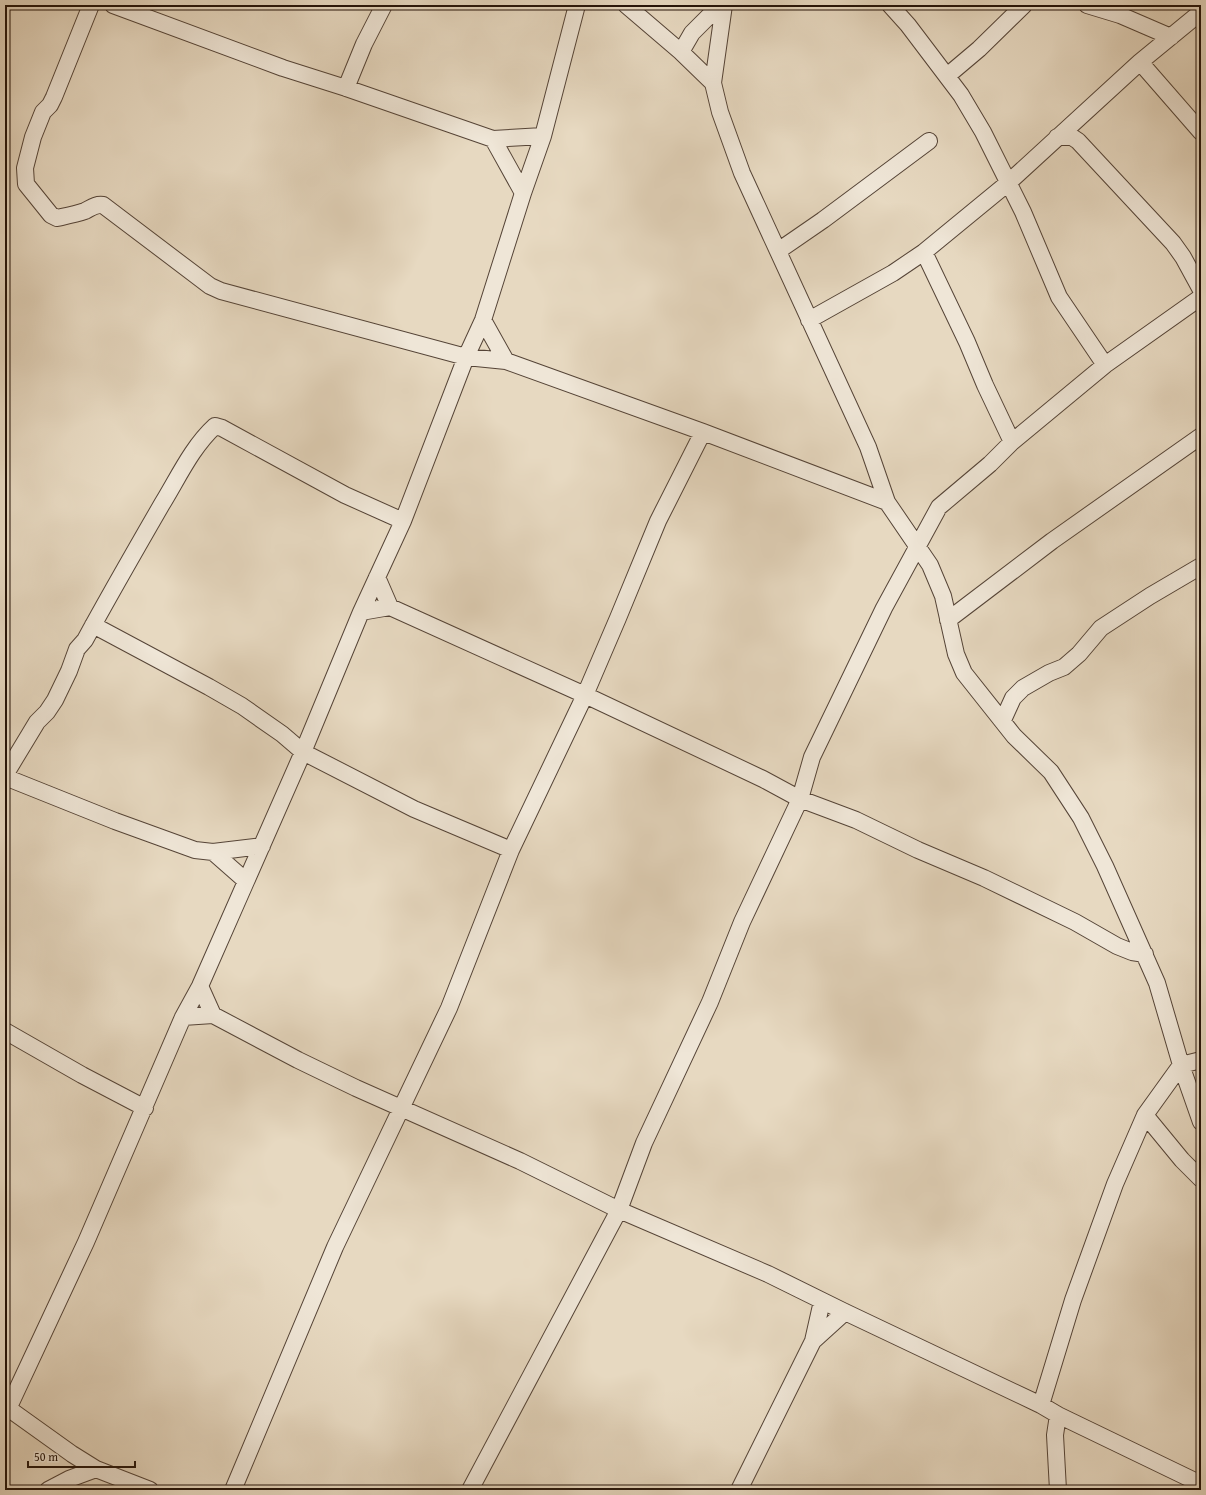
<svg xmlns="http://www.w3.org/2000/svg" width="1206" height="1495" font-family="'Gentium Book Plus',serif">
  <rect width="100%" height="100%" fill="#e7d9c1"/>
  <filter id="stains"><feTurbulence type="fractalNoise" baseFrequency=".005" numOctaves="4"/><feColorMatrix values="0 0 0 0 .2 0 0 0 0 .09 0 0 0 0 .02 0 0 0 .5 -.17"/></filter>
  <radialGradient id="worn" r=".72"><stop offset=".6" stop-color="#630" stop-opacity="0"/><stop offset="1" stop-color="#630" stop-opacity=".3"/></radialGradient>
  <g fill="none" stroke-linecap="round" stroke-linejoin="round">
    <g stroke="#554437" stroke-width="18">
      <path id="street" d="M 91,5 L 54,97 L 50,105 L 43,112 L 33,137 L 25,168 L 26,184 L 51,215 L 57,218 C 66,216 76,214 85,211 C 91,208 96,204 103,205 L 210,286 L 221,291 L 466,357 L 506,361 L 703,432 L 887,502
        M 113,5 L 283,68 L 346,88 L 493,139 L 543,136
        M 626,5 L 681,52 L 713,83 L 720,112 L 742,173 L 868,447 L 887,502 L 930,565 L 943,596 L 956,654 L 964,673 L 1014,736 L 1051,772 L 1081,818 L 1105,866 L 1157,983 L 1181,1065 L 1201,1122
        M 890,5 L 908,25 L 961,95 L 983,132 L 1023,212 L 1059,297 L 1105,365
        M 1087,5 L 1120,15 L 1171,37
        M 681,52 L 692,33 L 720,5
        M 1140,62 L 1201,132
        M 947,76 L 979,49 L 1024,5
        M 713,83 L 724,5
        M 346,88 L 364,44 L 384,5
        M 1057,137 L 1072,137 L 1078,141 L 1173,243 L 1183,257 L 1201,290
        M 493,139 L 523,193
        M 778,251 L 823,220 L 929,141
        M 924,252 L 967,342 L 985,385 L 1012,442
        M 483,320 L 506,361
        M 809,320 L 893,273 L 924,252 L 1008,183 L 1140,62 L 1201,12
        M 377,577 L 390,607
        M 361,612 L 390,607 L 585,695 L 763,779 L 800,799 L 856,820 L 918,850 L 984,878 L 1075,922 L 1117,946 L 1132,952 L 1145,954
        M 948,620 L 1052,541 L 1201,436
        M 93,625 L 209,687 L 242,706 L 282,734 L 303,752 L 414,809 L 511,850
        M 1003,720 L 1013,698 L 1023,688 L 1049,673 L 1064,667 L 1079,654 L 1101,628 L 1150,596 L 1201,566
        M 5,775 L 37,722 L 47,712 L 55,700 L 69,671 L 77,649 L 85,640 C 110,594 136,549 162,504 C 178,478 192,447 215,426 L 222,428 L 345,495 L 403,521
        M 5,777 L 115,821 L 195,850 L 213,852 L 262,846
        M 213,852 L 246,881
        M 200,986 L 213,1015
        M 183,1017 L 213,1015 L 298,1060 L 356,1088 L 520,1161 L 619,1210 L 768,1274 L 845,1312 L 1041,1405 L 1058,1415 L 1201,1484
        M 5,1031 L 82,1075 L 145,1108
        M 1145,1115 L 1182,1160 L 1201,1179
        M 813,1341 L 845,1312
        M 1041,1405 L 1073,1300 L 1115,1184 L 1145,1115 L 1181,1065 L 1201,1060
        M 5,1406 L 72,1454 L 96,1469 L 150,1490
        M 8,1409 L 86,1242 L 183,1017 L 200,986 L 303,752 L 361,612 L 403,521 L 466,357 L 483,320 L 523,193 L 543,136 L 577,5
        M 48,1490 L 69,1479 L 96,1469
        M 233,1490 L 335,1247 L 449,1008 L 511,850 L 585,695 L 618,618 L 658,521 L 703,432
        M 470,1490 L 619,1210 L 644,1143 L 710,1002 L 742,922 L 800,799 L 812,757 L 884,608 L 939,507 L 990,464 L 1012,442 L 1105,365 L 1201,297
        M 739,1490 L 813,1341 L 822,1301
        M 1058,1490 L 1055,1435 L 1058,1415"/>
    </g>
    <use href="#street" stroke="#efe6d7" stroke-width="16"/>
  </g>
  <rect width="1206" height="1495" fill="none" stroke="#e7d9c1" stroke-width="20"/>
  <rect x="6" y="6" width="1194" height="1483" fill="none" stroke="#241309" stroke-width="2"/>
  <rect x="10" y="10" width="1186" height="1475" fill="none" stroke="#241309"/>
  <path d="M28 1461v6h107v-6" fill="none" stroke="#241309" stroke-width="2"/>
  <text x="34" y="1461" font-size="12" fill="#241309" stroke="#efe6d7" stroke-width="3" paint-order="stroke">50 m</text>
  <rect width="100%" height="100%" filter="url(#stains)"/>
  <rect width="100%" height="100%" fill="url(#worn)"/>
</svg>
